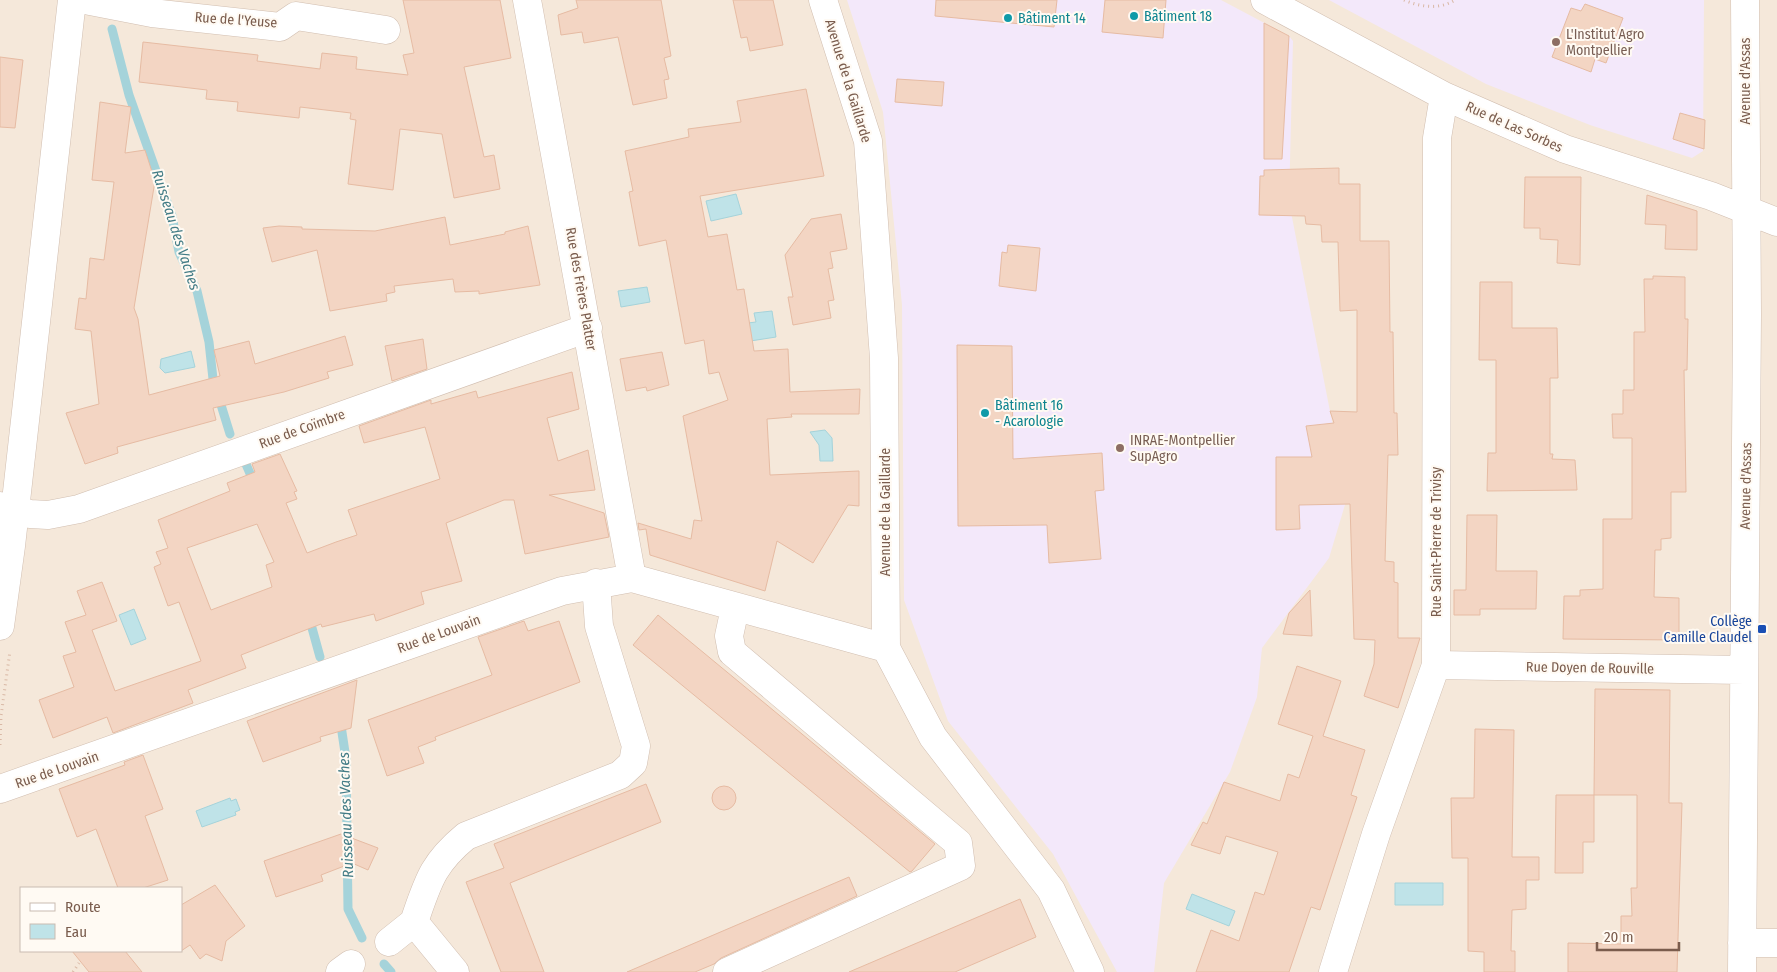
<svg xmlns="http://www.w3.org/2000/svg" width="1777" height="972" font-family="'Fira Sans Condensed',sans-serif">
  <rect width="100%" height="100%" fill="#fdf6ec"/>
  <path fill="#f5e8da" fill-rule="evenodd" d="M 0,0 L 1777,0 L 1777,972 L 0,972 ZM 21,888 L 181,888 L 181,951 L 21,951 Z"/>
  <path fill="#f3e8fa" d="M 847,0 L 1221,0 L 1289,36 L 1293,41 L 1289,202 L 1347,498 L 1329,558 L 1262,648 L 1257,697 L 1230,772 L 1164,883 L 1154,972 L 1117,972 L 1053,854 L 948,721 L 904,600 L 902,305 L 883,112 Z
    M 1329,0 L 1704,0 L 1703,151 L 1692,158 L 1590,125 L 1486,84 Z"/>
  <path fill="#bfe3e8" stroke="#a5d3da" d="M 736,194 L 742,214 L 711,221 L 706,201 Z
    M 647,287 L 650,302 L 621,307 L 618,291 Z
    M 772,311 L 776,337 L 744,342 L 740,324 L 756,322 L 754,313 Z
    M 191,351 L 195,367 L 165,373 L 160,368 L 161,359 Z
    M 825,430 L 832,438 L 833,461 L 820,461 L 819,445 L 810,432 Z
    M 134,609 L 146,639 L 131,645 L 119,615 Z
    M 230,798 L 231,801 L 236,799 L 240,810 L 235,812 L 236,815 L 202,827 L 196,811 Z
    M 1395,883 L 1443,883 L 1443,905 L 1395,905 Z
    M 1192,894 L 1235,911 L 1229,926 L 1186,909 Z"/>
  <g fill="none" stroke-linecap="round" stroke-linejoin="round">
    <path stroke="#a5d3da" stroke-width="9" d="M 112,29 L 129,95 L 172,216 L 179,252 L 197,291 L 209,342 L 213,379 L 230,434
      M 245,462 L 255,485
      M 309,617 L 320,657
      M 340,719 L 346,759 L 348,909 L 362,938
      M 384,964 L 391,972"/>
  </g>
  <path fill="#f3d5c3" stroke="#e6bba3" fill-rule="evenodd" d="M 403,0 L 500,0 L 511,58 L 464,67 L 484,157 L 494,155 L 500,189 L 454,198 L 442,134 L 400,129 L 393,190 L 348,184 L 356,120 L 350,119 L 351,113 L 300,107 L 299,118 L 237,111 L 238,102 L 206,99 L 207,90 L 139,82 L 143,42 L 258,55 L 257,61 L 320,69 L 322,53 L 357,57 L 356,69 L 408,75 L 403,55 L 414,53 Z
    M 576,0 L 661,0 L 671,56 L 664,58 L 669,79 L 664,80 L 667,98 L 633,105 L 618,37 L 584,43 L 582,32 L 561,35 L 558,15 L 578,8 Z
    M 733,0 L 773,0 L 783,45 L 750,51 L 747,37 L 741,38 Z
    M 936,0 L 1057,0 L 1054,27 L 935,16 Z
    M 1105,0 L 1166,0 L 1163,38 L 1102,32 Z
    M 1585,4 L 1623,18 L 1606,63 L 1595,59 L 1591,72 L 1552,57 L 1571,8 L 1581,11 Z
    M 1264,23 L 1289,36 L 1282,159 L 1264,159 Z
    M 0,57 L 23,60 L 15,128 L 0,127 Z
    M 897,79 L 944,82 L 942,106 L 895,102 Z
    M 806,89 L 824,176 L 700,196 L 708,237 L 727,234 L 737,290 L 744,289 L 754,351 L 788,349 L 790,392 L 860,389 L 859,414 L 791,414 L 792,417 L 767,419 L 770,475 L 859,471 L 859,506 L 848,505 L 813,563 L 777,541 L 765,591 L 650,555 L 646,529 L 639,530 L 638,523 L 691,539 L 694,520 L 702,521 L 683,416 L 728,400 L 719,372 L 709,374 L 704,340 L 685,344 L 666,240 L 639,246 L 629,192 L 633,191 L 625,151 L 689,137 L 688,129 L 741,122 L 737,101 Z
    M 100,102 L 131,107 L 125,153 L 145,150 L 155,181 L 134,308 L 138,319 L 149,395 L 220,376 L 214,350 L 249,341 L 255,364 L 345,336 L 353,365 L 327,372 L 329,378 L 284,392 L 213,408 L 216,420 L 117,447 L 118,453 L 85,464 L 66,413 L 99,404 L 91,331 L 75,329 L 79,298 L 86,299 L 90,258 L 104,260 L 114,182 L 92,180 Z
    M 1680,113 L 1705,120 L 1704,149 L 1673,139 Z
    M 1339,168 L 1339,184 L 1360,184 L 1360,241 L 1389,241 L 1390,332 L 1393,332 L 1394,413 L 1397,413 L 1398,455 L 1388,455 L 1385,561 L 1394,562 L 1394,582 L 1398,583 L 1398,638 L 1420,638 L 1398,708 L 1364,696 L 1374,664 L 1375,640 L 1354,639 L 1350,504 L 1299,505 L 1300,529 L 1276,530 L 1276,457 L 1312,457 L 1306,426 L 1334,423 L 1330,411 L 1357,412 L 1357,310 L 1340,311 L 1338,242 L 1322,242 L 1321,225 L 1306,224 L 1305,216 L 1259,215 L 1260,176 L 1264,176 L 1264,170 Z
    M 1525,177 L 1581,177 L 1580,265 L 1557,263 L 1558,240 L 1540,239 L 1540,228 L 1524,228 Z
    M 1647,195 L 1697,211 L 1697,250 L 1665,249 L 1666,225 L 1645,224 Z
    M 841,214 L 847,249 L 830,252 L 833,268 L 828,269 L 834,300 L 828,301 L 831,318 L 793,325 L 788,297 L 793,297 L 785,255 L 811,219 Z
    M 445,217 L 450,245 L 505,234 L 505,232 L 528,226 L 540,285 L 479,294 L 479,291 L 455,292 L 453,279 L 394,286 L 395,292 L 386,294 L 387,301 L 330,311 L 317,250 L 272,262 L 263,228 L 279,226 L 302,227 L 302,229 L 375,231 Z
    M 1008,245 L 1040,248 L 1036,291 L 999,286 L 1002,252 L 1007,253 Z
    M 1653,276 L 1685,277 L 1685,319 L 1688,319 L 1687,370 L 1684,370 L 1686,492 L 1671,492 L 1671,538 L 1661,539 L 1661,550 L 1655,550 L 1654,597 L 1679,598 L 1679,640 L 1563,639 L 1564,596 L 1580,596 L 1580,590 L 1603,589 L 1603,519 L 1632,519 L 1632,438 L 1613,438 L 1612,414 L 1623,414 L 1623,390 L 1634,390 L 1634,332 L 1645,332 L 1644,279 L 1653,279 Z
    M 1480,282 L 1512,282 L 1512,328 L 1557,328 L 1558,378 L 1550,378 L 1550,454 L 1553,454 L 1552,459 L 1575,460 L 1577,490 L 1487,491 L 1488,453 L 1496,453 L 1496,360 L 1479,360 Z
    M 423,339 L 427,369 L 392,381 L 385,346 Z
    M 957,345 L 1012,346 L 1013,459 L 1102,453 L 1104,490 L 1095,491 L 1101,559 L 1049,563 L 1047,525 L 958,526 Z
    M 662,352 L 669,385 L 647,391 L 646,387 L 626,391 L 620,359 Z
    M 572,372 L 579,409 L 547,418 L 558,461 L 588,450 L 595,490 L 549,495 L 604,513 L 609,537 L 525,554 L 514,500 L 504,500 L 446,523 L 462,581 L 421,592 L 424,604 L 376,621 L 374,614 L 322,627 L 321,624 L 241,655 L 246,668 L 188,690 L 193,703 L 113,733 L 107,717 L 53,738 L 39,700 L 74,687 L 63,656 L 76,652 L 65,622 L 86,615 L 77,591 L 102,582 L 117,621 L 92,630 L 115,691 L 201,661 L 179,602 L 168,606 L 154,567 L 161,564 L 156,552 L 168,548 L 158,520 L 230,491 L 227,483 L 255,472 L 252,464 L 280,454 L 297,491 L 294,492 L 297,499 L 286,503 L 307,553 L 336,542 L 357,535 L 348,510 L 440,479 L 425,427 L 364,443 L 359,426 L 431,400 L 431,404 L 476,391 L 478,398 ZM 257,524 L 274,562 L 266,565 L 272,587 L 211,610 L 187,548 Z
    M 1467,515 L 1497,515 L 1496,571 L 1537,571 L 1536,609 L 1480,609 L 1480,615 L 1454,615 L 1454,590 L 1466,590 Z
    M 1310,590 L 1312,636 L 1283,634 L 1289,613 Z
    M 658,615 L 935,844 L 912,871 L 910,872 L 633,645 Z
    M 524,621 L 528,631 L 559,621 L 580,682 L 435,737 L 436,740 L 418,747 L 424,763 L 387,776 L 368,720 L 492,675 L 478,637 Z
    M 1297,666 L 1341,681 L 1323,736 L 1365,750 L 1351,795 L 1357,797 L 1320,910 L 1311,907 L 1289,972 L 1196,972 L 1211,930 L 1239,941 L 1255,892 L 1264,895 L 1278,852 L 1226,836 L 1220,854 L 1191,845 L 1203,822 L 1207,824 L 1224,782 L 1280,801 L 1288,774 L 1299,778 L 1313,736 L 1278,724 Z
    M 357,680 L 351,728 L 320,737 L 321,741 L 263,762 L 247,721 Z
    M 1595,689 L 1670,690 L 1669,803 L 1682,803 L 1677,972 L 1568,972 L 1568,943 L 1621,944 L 1621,916 L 1632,916 L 1631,888 L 1637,888 L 1637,795 L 1594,795 Z
    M 1475,729 L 1514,730 L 1512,857 L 1539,857 L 1539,880 L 1526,880 L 1526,909 L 1512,910 L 1511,951 L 1515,951 L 1515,972 L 1484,972 L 1484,952 L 1468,951 L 1468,858 L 1452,858 L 1451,798 L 1474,798 Z
    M 143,755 L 163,809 L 145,816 L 168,880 L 143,888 L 118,888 L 96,829 L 77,837 L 59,789 L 125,765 L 124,762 Z
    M 646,784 L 661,822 L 510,883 L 544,972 L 501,972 L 466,882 L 504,868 L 494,844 Z
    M712 798a12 12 0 1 1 24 0a12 12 0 1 1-24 0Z
    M 1556,795 L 1594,795 L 1594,842 L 1583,842 L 1583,873 L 1555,873 Z
    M 341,834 L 378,848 L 368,870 L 352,863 L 321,875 L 323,881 L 276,897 L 264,861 Z
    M 849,877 L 857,896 L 721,958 L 714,964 L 695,972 L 627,972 Z
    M 215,885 L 245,926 L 226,941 L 222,961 L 206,954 L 200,959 L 190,945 L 181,951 L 181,905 Z
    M 1020,899 L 1036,937 L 955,972 L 849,972 Z
    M 72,951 L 125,951 L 142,972 L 89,972 Z"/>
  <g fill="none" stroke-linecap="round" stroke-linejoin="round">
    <g stroke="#d1beb0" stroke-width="29">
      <path id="minor" d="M 85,0 L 152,13 L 280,27 L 296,16 L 386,30
        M 527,0 L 632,578
        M 823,0 L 868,141 L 884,358 L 886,648 L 933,737 L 1051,890 L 1090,972
        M 1265,0 L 1444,96 L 1565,149 L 1711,196 L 1777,222
        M 0,506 L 30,514 L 48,515 L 79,509 L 588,328
        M 0,626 L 11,546 L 72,0
        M 1436,665 L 1744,670
        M 0,789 L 562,591 L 632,578 L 886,648
        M 389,942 L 414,922
        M 1742,943 L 1777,943
        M 340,972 L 351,964
        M 455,972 L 414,922 C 428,882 432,864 466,836 L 620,775 L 633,763 L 636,746 L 599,626 L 596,583
        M 727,972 L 961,866 L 958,843 L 732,652 L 729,636 L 735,608
        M 1333,972 L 1376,834 L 1436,665 L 1437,138 L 1444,96
        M 1742,972 L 1747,314 L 1745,0"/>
    </g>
    <path stroke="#d9b8a5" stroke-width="3" stroke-dasharray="1 4" stroke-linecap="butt" d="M 1404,0 C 1420,7 1439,10 1455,0
      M 0,745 L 1,716 L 10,651
      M 73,972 L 79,963"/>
    <use href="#minor" stroke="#fff" stroke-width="28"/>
  </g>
  <g fill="#0f9aa8" stroke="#fffaf3" stroke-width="2">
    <circle cx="1134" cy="16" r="5"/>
    <circle cx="1008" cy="18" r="5"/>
    <circle cx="985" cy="413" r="5"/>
  </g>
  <g fill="#8d6e63" stroke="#fffaf3" stroke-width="2">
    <circle cx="1556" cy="42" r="5"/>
    <circle cx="1120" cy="448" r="5"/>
  </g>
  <rect fill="#1a4fb4" stroke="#fffaf3" stroke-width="2" x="1757" y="624" width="10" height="10" rx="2.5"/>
  <g text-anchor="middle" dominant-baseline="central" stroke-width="4" stroke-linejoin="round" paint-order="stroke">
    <g font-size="14" fill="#0d838f" stroke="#fffaf3" text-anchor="start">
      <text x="1144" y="16">Bâtiment 18</text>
      <text x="1018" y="18">Bâtiment 14</text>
      <text x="995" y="405">Bâtiment 16<tspan x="995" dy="16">- Acarologie</tspan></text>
    </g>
    <g font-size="14" fill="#7a5c4d" stroke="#fffaf3">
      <text transform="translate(236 20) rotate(4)">Rue de l'Yeuse</text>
      <text transform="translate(848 81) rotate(73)">Avenue de la Gaillarde</text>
      <text transform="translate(1745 81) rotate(-90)">Avenue d'Assas</text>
      <text transform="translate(1514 127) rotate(24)">Rue de Las Sorbes</text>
      <text transform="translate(581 289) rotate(80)">Rue des Frères Platter</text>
      <text transform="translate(302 429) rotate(-20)">Rue de Coïmbre</text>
      <text transform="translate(1746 486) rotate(-89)">Avenue d'Assas</text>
      <text transform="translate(885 512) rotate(-90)">Avenue de la Gaillarde</text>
      <text transform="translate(1436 542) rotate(-90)">Rue Saint-Pierre de Trivisy</text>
      <text transform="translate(439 634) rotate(-20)">Rue de Louvain</text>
      <text transform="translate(1590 668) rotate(1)">Rue Doyen de Rouville</text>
      <text transform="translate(57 770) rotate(-19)">Rue de Louvain</text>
    </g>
    <g font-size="14" fill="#785e54" stroke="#fffaf3" text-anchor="start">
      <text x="1566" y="34">L'Institut Agro<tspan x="1566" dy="16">Montpellier</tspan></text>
      <text x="1130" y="440">INRAE-Montpellier<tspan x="1130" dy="16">SupAgro</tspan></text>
    </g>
    <g font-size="14" fill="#164399" stroke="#fffaf3" text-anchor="end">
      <text x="1752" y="621">Collège<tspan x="1752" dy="16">Camille Claudel</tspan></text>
    </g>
    <g font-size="15" font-style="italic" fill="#437c86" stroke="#fffaf3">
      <text transform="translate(176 230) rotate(72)">Ruisseau des Vaches</text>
      <text transform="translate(346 815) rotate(-92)">Ruisseau des Vaches</text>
    </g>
  </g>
  <rect x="20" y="887" width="162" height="65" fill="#fffaf3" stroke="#cabbb1"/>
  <rect x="30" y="903" width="25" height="8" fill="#ffffff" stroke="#cabbb1"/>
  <text x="65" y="912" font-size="15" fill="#7a5c4d">Route</text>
  <rect x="30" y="924" width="25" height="15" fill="#bfe3e8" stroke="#cabbb1"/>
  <text x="65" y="937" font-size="15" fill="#7a5c4d">Eau</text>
  <path d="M1597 942v8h82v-8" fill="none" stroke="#7a5c4d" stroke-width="2.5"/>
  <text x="1604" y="942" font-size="15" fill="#7a5c4d" stroke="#fffaf3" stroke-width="4" paint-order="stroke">20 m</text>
</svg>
